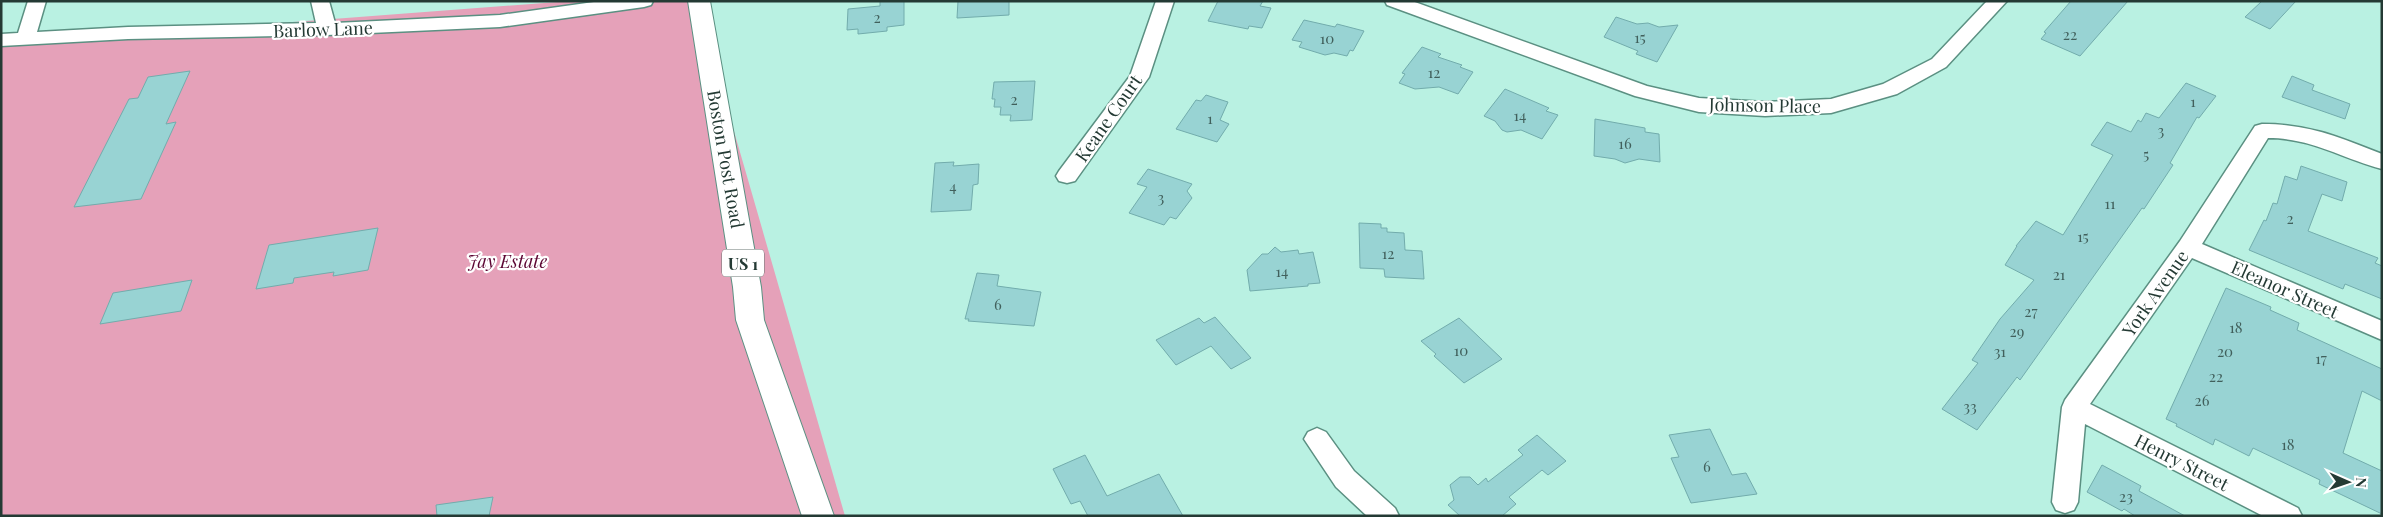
<svg xmlns="http://www.w3.org/2000/svg" width="2383" height="517" font-family="'Playfair Display',serif">
  <rect width="100%" height="100%" fill="#b9f1e2"/>
  <path fill="#e5a1b9" d="M 571,1 L 699,1 L 703,24 L 845,516 L 1,516 L 1,44 Z"/>
  <path fill="#98d3d3" stroke="#72acac" d="M 880,1 L 904,1 L 904,25 L 887,27 L 887,31 L 858,34 L 858,29 L 847,30 L 848,9 L 880,6 Z
    M 958,1 L 1009,1 L 1009,15 L 957,18 Z
    M 1218,1 L 1263,1 L 1260,6 L 1271,8 L 1262,28 L 1249,26 L 1248,29 L 1208,21 Z
    M 2071,1 L 2128,1 L 2080,56 L 2041,39 L 2046,33 L 2044,32 Z
    M 2262,1 L 2296,1 L 2270,29 L 2245,17 Z
    M 1616,17 L 1637,24 L 1648,23 L 1659,27 L 1678,25 L 1657,62 L 1636,54 L 1638,51 L 1604,37 Z
    M 1304,20 L 1335,27 L 1337,24 L 1364,31 L 1353,51 L 1350,50 L 1347,56 L 1334,53 L 1325,55 L 1299,47 L 1302,42 L 1292,40 Z
    M 1422,47 L 1441,54 L 1438,57 L 1462,65 L 1460,67 L 1473,72 L 1458,94 L 1439,87 L 1415,89 L 1399,83 L 1405,74 L 1402,73 Z
    M 190,71 L 166,124 L 176,122 L 141,199 L 74,207 L 129,99 L 138,98 L 148,77 Z
    M 2292,76 L 2314,85 L 2312,90 L 2350,104 L 2345,119 L 2282,97 Z
    M 1035,81 L 1032,120 L 1010,121 L 1011,115 L 1000,115 L 1001,107 L 994,107 L 995,99 L 992,99 L 994,82 Z
    M 2186,83 L 2216,96 L 2199,118 L 2197,117 L 2170,163 L 2173,165 L 2144,209 L 2142,208 L 2130,225 L 2020,380 L 2017,377 L 1977,430 L 1942,409 L 1978,363 L 1972,360 L 2000,319 L 2034,280 L 2005,265 L 2017,246 L 2016,246 L 2036,221 L 2063,235 L 2113,155 L 2091,145 L 2107,122 L 2131,132 L 2138,120 L 2141,122 L 2146,113 L 2159,118 Z
    M 1505,89 L 1549,108 L 1546,111 L 1558,115 L 1542,139 L 1521,130 L 1507,132 L 1502,130 L 1495,121 L 1484,116 Z
    M 1206,95 L 1228,102 L 1220,120 L 1229,124 L 1217,142 L 1176,129 L 1196,100 L 1201,101 Z
    M 1595,119 L 1645,128 L 1645,132 L 1659,134 L 1660,162 L 1639,159 L 1625,163 L 1615,159 L 1594,156 Z
    M 954,162 L 953,166 L 979,164 L 978,184 L 973,185 L 971,210 L 931,212 L 935,163 Z
    M 2301,166 L 2347,182 L 2342,201 L 2322,194 L 2308,231 L 2378,258 L 2375,263 L 2382,266 L 2382,299 L 2345,284 L 2343,289 L 2249,250 L 2264,220 L 2266,221 L 2273,203 L 2277,204 L 2285,176 L 2297,180 Z
    M 1148,169 L 1192,184 L 1187,191 L 1192,198 L 1176,219 L 1170,217 L 1164,225 L 1129,213 L 1147,187 L 1137,184 Z
    M 1359,223 L 1381,224 L 1381,228 L 1387,228 L 1387,232 L 1404,233 L 1405,250 L 1422,251 L 1424,279 L 1385,277 L 1384,269 L 1360,268 Z
    M 378,228 L 368,270 L 333,276 L 334,272 L 294,278 L 293,283 L 256,289 L 269,245 Z
    M 1275,247 L 1281,252 L 1298,250 L 1299,254 L 1313,252 L 1320,283 L 1308,284 L 1308,286 L 1250,291 L 1247,270 L 1262,254 L 1268,254 Z
    M 977,273 L 999,275 L 997,286 L 1041,292 L 1034,326 L 968,321 L 969,319 L 965,319 Z
    M 192,280 L 181,311 L 100,324 L 113,293 Z
    M 2226,288 L 2271,307 L 2270,310 L 2299,323 L 2297,330 L 2382,369 L 2382,401 L 2362,391 L 2343,453 L 2382,471 L 2382,514 L 2319,484 L 2320,480 L 2253,448 L 2249,456 L 2215,439 L 2213,445 L 2176,426 L 2177,424 L 2166,419 Z
    M 1215,317 L 1251,358 L 1231,369 L 1211,346 L 1176,365 L 1156,340 L 1199,318 L 1204,323 Z
    M 1459,318 L 1502,359 L 1464,383 L 1434,356 L 1436,354 L 1421,341 Z
    M 1710,429 L 1732,475 L 1746,473 L 1757,494 L 1691,503 L 1671,458 L 1679,457 L 1669,435 Z
    M 1537,435 L 1566,461 L 1548,475 L 1542,470 L 1509,497 L 1516,504 L 1502,516 L 1460,516 L 1448,505 L 1454,500 L 1450,485 L 1460,477 L 1470,477 L 1478,485 L 1486,478 L 1488,482 L 1523,455 L 1518,450 Z
    M 1085,455 L 1107,496 L 1159,474 L 1183,516 L 1088,516 L 1080,501 L 1071,504 L 1053,469 Z
    M 2102,465 L 2141,486 L 2139,491 L 2185,516 L 2135,516 L 2124,509 L 2122,511 L 2087,492 Z
    M 493,497 L 489,516 L 437,516 L 436,505 Z"/>
  <g fill="none" stroke-linecap="round" stroke-linejoin="round">
    <g stroke="#5b9082" stroke-width="3">
      <path id="minor" d="M 28,1 L 46,1 L 37,32 L 128,27 L 316,23 L 311,1 L 329,1 L 335,23 L 500,15 L 601,1 L 653,1 L 651,5 L 644,7 L 500,27 L 327,35 L 128,39 L 1,46 L 1,34 L 18,33 Z
        M 1156,1 L 1174,1 L 1149,77 L 1075,181 L 1067,183 L 1059,181 L 1056,176 L 1059,171 L 1130,76 Z
        M 1385,1 L 1412,1 L 1647,86 L 1699,98 L 1765,102 L 1831,99 L 1883,84 L 1932,59 L 1987,1 L 2007,1 L 1946,67 L 1897,94 L 1831,113 L 1765,116 L 1699,112 L 1635,96 L 1387,5 Z
        M 2262,124 C 2309,124 2339,137 2382,154 L 2382,169 C 2341,158 2312,138 2268,138 L 2202,244 L 2382,321 L 2382,340 L 2192,258 L 2090,404 L 2298,508 L 2302,516 L 2263,516 L 2085,424 L 2078,502 L 2074,510 L 2065,513 L 2056,510 L 2052,502 L 2062,407 L 2065,400 L 2180,241 L 2255,126 Z
        M 1317,428 L 1326,432 L 1354,471 L 1395,508 L 1399,516 L 1367,516 L 1336,487 L 1304,439 L 1308,432 Z"/>
    </g>
    <g stroke="#5b9082" stroke-width="2">
      <path id="major" d="M 688,1 L 710,1 L 761,287 L 764,320 L 834,516 L 802,516 L 736,320 L 733,287 Z"/>
    </g>
    <use href="#minor" fill="#fff" fill-rule="evenodd"/>
    <use href="#major" fill="#fff" fill-rule="evenodd"/>
  </g>
  <g text-anchor="middle" dominant-baseline="central" stroke-width="4.5" stroke-linejoin="round" paint-order="stroke">
    <g font-size="15" fill="#41605c">
      <text x="877" y="17">2</text>
      <text x="2070" y="34">22</text>
      <text x="1640" y="37">15</text>
      <text x="1327" y="38">10</text>
      <text x="1434" y="72">12</text>
      <text x="1014" y="99">2</text>
      <text x="2193" y="101">1</text>
      <text x="1520" y="115">14</text>
      <text x="1210" y="118">1</text>
      <text x="2161" y="130">3</text>
      <text x="1625" y="143">16</text>
      <text x="2146" y="154">5</text>
      <text x="953" y="186">4</text>
      <text x="1161" y="197">3</text>
      <text x="2110" y="203">11</text>
      <text x="2290" y="218">2</text>
      <text x="2083" y="236">15</text>
      <text x="1388" y="253">12</text>
      <text x="1282" y="271">14</text>
      <text x="2059" y="274">21</text>
      <text x="998" y="304">6</text>
      <text x="2031" y="311">27</text>
      <text x="2236" y="327">18</text>
      <text x="2017" y="331">29</text>
      <text x="1461" y="350">10</text>
      <text x="2000" y="351">31</text>
      <text x="2225" y="351">20</text>
      <text x="2321" y="358">17</text>
      <text x="2216" y="376">22</text>
      <text x="2202" y="400">26</text>
      <text x="1970" y="406">33</text>
      <text x="2288" y="444">18</text>
      <text x="1707" y="466">6</text>
      <text x="2126" y="496">23</text>
    </g>
    <rect fill="#fff" stroke="#667571" stroke-width="1" x="722" y="249.5" width="42" height="27" rx="4"/>
    <g font-size="16" font-weight="bold" fill="#243a34">
      <text x="743" y="263">US 1</text>
    </g>
    <g font-size="18" fill="#243a34" stroke="#fff">
      <text transform="translate(323 29) rotate(-2)">Barlow Lane</text>
      <text transform="translate(1765 105) rotate(1)">Johnson Place</text>
      <text transform="translate(1108 118) rotate(-55)">Keane Court</text>
      <text transform="translate(726 159) rotate(80)">Boston Post Road</text>
      <text transform="translate(2285 289) rotate(24)">Eleanor Street</text>
      <text transform="translate(2155 293) rotate(-55)">York Avenue</text>
      <text transform="translate(2182 462) rotate(27)">Henry Street</text>
    </g>
    <g font-size="18" font-style="italic" fill="#5c0633" stroke="#fff">
      <text x="507" y="261">Jay Estate</text>
    </g>
  </g>
  <rect width="2383" height="517" fill="none" stroke="#243a34" stroke-width="5"/>
  <g transform="translate(2348 482) rotate(92)" stroke="#ffffff" stroke-width="4" paint-order="stroke">
  <path d="M0-4L9 19L0 12L-9 19Z" fill="#243a34"/>
  <text y="-8" font-size="14" font-weight="bold" text-anchor="middle" fill="#243a34">N</text>
  </g>
</svg>
